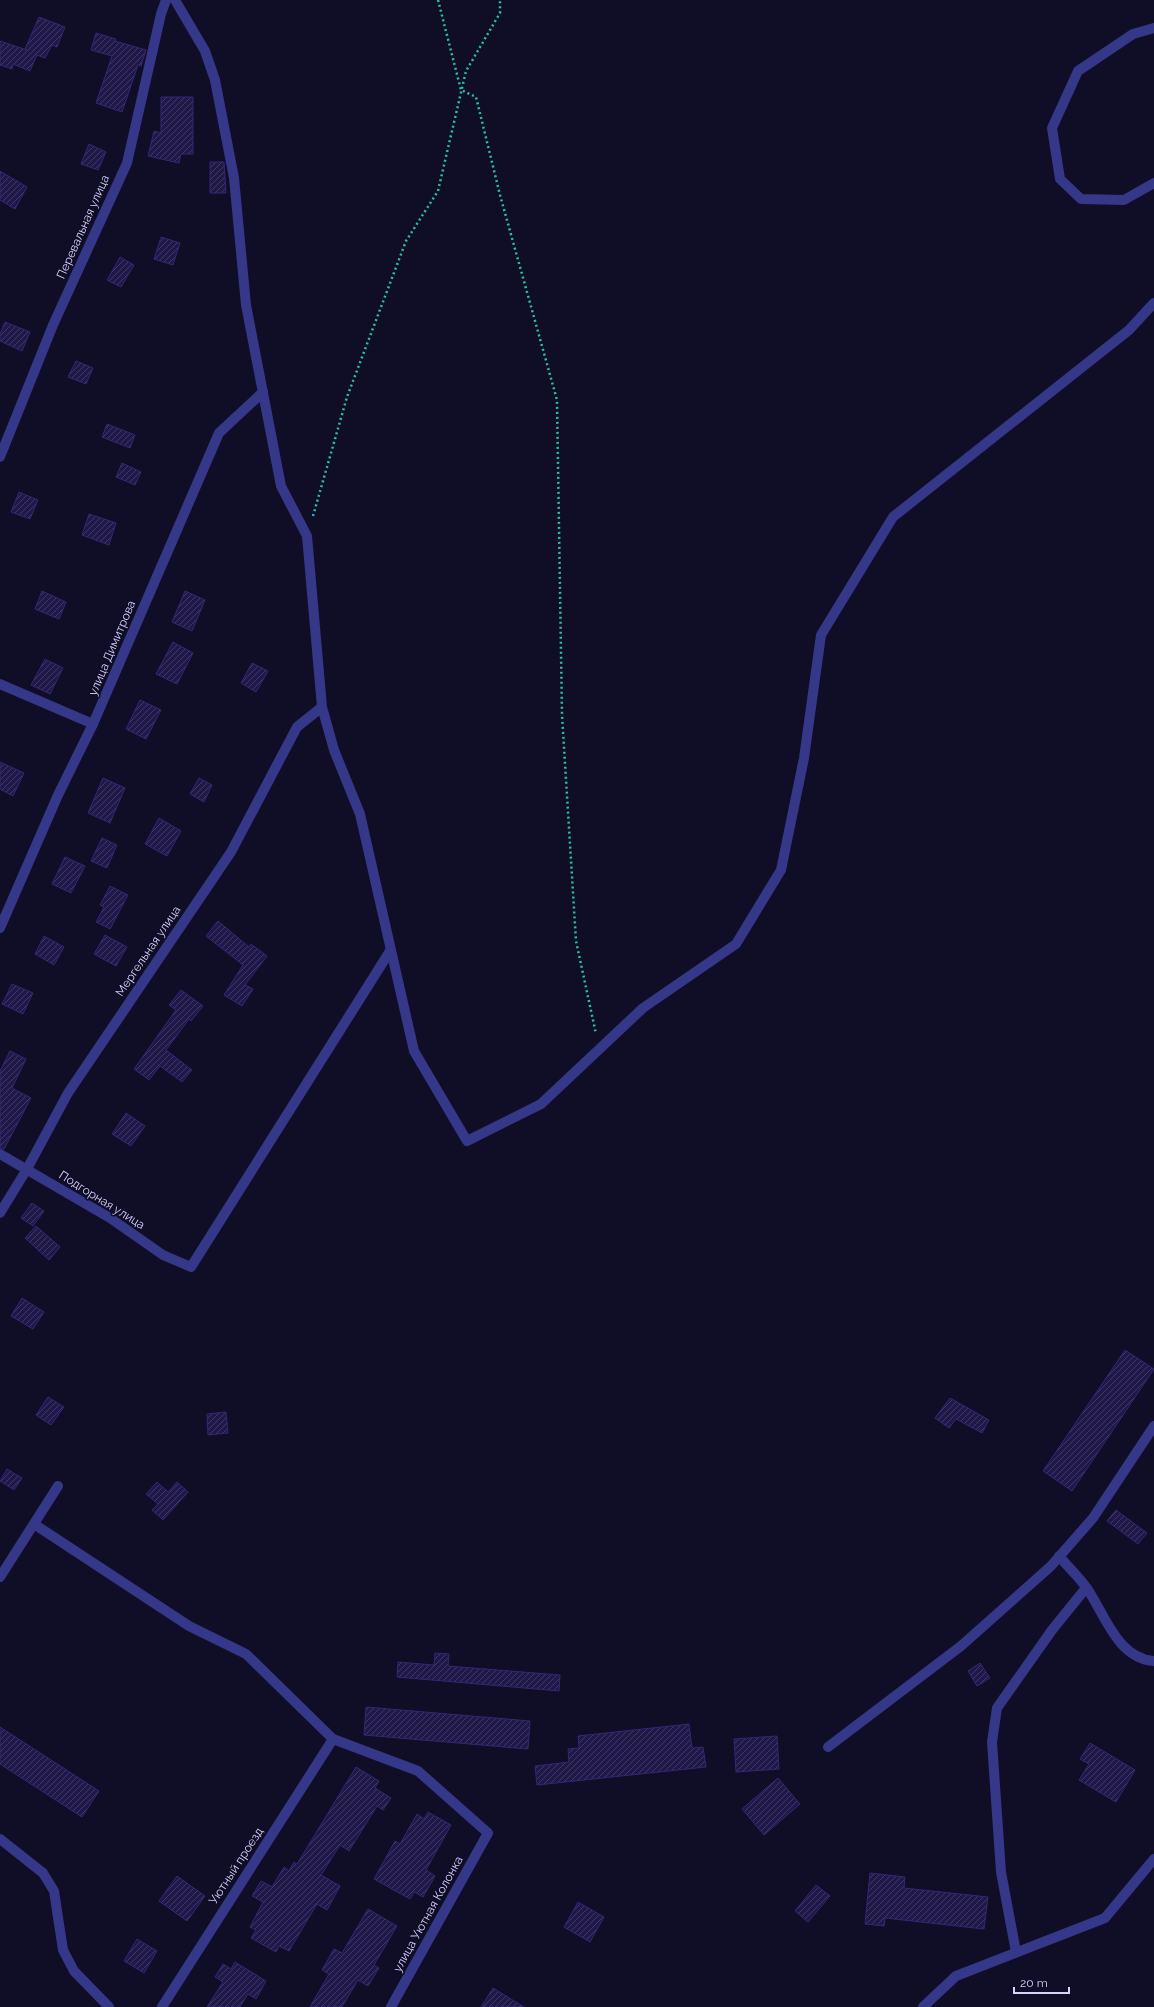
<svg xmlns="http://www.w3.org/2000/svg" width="1154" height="2007" viewBox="0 0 1154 2007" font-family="Raleway,sans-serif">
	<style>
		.building { fill: url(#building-hatch); stroke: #322877 }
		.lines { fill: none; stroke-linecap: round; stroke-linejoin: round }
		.path { stroke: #26c0ad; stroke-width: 2.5; stroke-dasharray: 2 3; stroke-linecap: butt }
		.minor { stroke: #353789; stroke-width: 10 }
		.labels { text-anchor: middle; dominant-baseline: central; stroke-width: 3.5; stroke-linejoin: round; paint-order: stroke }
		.street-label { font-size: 12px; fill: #d5d3ff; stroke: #100d27 }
	</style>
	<defs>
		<pattern id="building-hatch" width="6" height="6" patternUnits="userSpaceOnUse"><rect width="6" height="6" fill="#1f1849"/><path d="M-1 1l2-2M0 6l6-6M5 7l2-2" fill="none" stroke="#3f3964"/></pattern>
	</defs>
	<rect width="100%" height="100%" fill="#100d27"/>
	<g class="building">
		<path d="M39 17 65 27 57 47 52 45 45 58 37 55 30 71 13 64 12 69 0 65V41L27 50 25 49Z"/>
		<path d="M96 33 116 39 115 41 146 50 141 66 138 65 122 112 96 103 112 56 91 50Z"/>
		<path d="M161 97H193V154H181L179 163 148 156 154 131 161 133Z"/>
		<path d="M89 144 106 152 98 170 81 164Z"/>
		<path d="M210 162H224L226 193H210Z"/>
		<path d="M0 171 27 187 15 209 0 200Z"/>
		<path d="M161 237 180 243 173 265 154 259Z"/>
		<path d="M120 257 134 265 121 287 107 280Z"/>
		<path d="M5 322 30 332 22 351 0 341V334Z"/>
		<path d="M76 361 93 368 86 384 68 377Z"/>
		<path d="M107 424 135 435 130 448 102 437Z"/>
		<path d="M122 463 141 472 135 485 116 477Z"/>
		<path d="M19 492 38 500 30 519 11 512Z"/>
		<path d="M89 514 116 523 109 545 82 535Z"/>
		<path d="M42 591 66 602 59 619 35 609Z"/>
		<path d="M185 591 205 600 192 631 172 622Z"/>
		<path d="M173 642 193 653 177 684 156 674Z"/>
		<path d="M45 659 63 668 50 694 31 685Z"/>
		<path d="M252 663 268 671 256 692 241 683Z"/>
		<path d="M140 700 161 710 146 739 126 729Z"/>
		<path d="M0 762 24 773 13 796 0 789Z"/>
		<path d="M103 778 125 788 110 823 88 813Z"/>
		<path d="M199 778 212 785 204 802 190 794Z"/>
		<path d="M159 818 181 831 167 856 145 844Z"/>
		<path d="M102 838 117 845 107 868 91 861Z"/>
		<path d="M65 857 85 866 71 893 52 884Z"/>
		<path d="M110 886 128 895 110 929 96 922 104 907 100 905Z"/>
		<path d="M218 921 249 947 251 944 267 956 245 985 253 989 242 1006 224 995 243 965 206 936Z"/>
		<path d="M105 935 127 947 116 966 94 954Z"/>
		<path d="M44 936 64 947 54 965 35 954Z"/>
		<path d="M12 984 33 993 23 1014 2 1004Z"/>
		<path d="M181 990 203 1006 191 1021 189 1019 166 1050 192 1070 182 1082 160 1066 149 1080 134 1069 176 1010 169 1005Z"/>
		<path d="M10 1051 26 1059 12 1088 31 1098 4 1149 0 1148V1071Z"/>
		<path d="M126 1113 145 1126 131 1146 112 1134Z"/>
		<path d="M32 1203 44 1211 33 1226 21 1218Z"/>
		<path d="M36 1226 60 1247 49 1260 25 1238Z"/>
		<path d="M22 1298 44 1312 33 1329 11 1316Z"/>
		<path d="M1125 1350 1154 1369 1072 1491 1043 1471Z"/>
		<path d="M48 1397 64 1407 51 1425 36 1415Z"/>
		<path d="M950 1398 989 1420 982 1433 956 1419 949 1428 935 1418Z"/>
		<path d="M226 1412 228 1433 208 1435 207 1414Z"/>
		<path d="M7 1469 22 1478 14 1490 0 1481Z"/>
		<path d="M157 1482 168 1492 177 1482 188 1492 163 1520 152 1510 158 1504 146 1494Z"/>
		<path d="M1116 1510 1147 1533 1138 1544 1107 1521Z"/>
		<path d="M435 1653 449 1654 448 1666 560 1675 559 1691 397 1677 398 1662 434 1665Z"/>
		<path d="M980 1663 990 1678 977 1686 968 1671Z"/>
		<path d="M366 1707 530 1721 528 1749 364 1735Z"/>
		<path d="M689 1724 692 1748 703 1747 706 1767 537 1785 535 1766 569 1762 568 1749 579 1748 578 1736Z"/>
		<path d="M0 1727 99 1791 82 1817 0 1764Z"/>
		<path d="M777 1736 779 1769 736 1772 734 1739Z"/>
		<path d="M1090 1743 1135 1770 1116 1802 1079 1780 1089 1764 1080 1759Z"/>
		<path d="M356 1767 379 1781 375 1788 391 1798 383 1810 377 1806 349 1851 340 1845 321 1875 340 1886 327 1910 317 1904 289 1951 279 1946 276 1952 251 1938 256 1930 250 1927 263 1902 252 1896 261 1881 272 1887 284 1867 289 1871 294 1862 297 1864Z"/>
		<path d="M778 1778 800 1804 764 1835 742 1809Z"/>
		<path d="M428 1812 451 1825 426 1870 435 1876 423 1897 414 1892 410 1899 374 1879 395 1841 400 1844 417 1814 424 1819Z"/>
		<path d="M870 1873 905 1877 904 1888 988 1897 984 1929 885 1918 884 1926 865 1924Z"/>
		<path d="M177 1876 205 1896 187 1921 159 1901Z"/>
		<path d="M816 1885 830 1896 808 1922 795 1911Z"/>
		<path d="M578 1902 604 1917 590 1942 564 1927Z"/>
		<path d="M368 1909 397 1926 374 1965 379 1968 368 1986 358 1980 342 2007H310L329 1974 322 1970 334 1949 342 1953Z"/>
		<path d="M137 1939 157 1951 144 1973 124 1961Z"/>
		<path d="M235 1962 266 1981 256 1999 248 1994 240 2007H207L223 1982 215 1977 223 1964 231 1969Z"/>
		<path d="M493 1988 524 2007H481Z"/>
	</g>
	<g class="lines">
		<g class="path">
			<path d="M438 0 461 90 476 97 500 195 557 400 562 715 576 941 596 1034"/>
			<path d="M313 516 347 397 406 241 438 191 466 71 500 13V0"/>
		</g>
		<g class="minor">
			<path d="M175 0 205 51 215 80 234 178 246 305 281 486 307 536 322 707 334 750 360 814 414 1051 467 1141 541 1104 643 1008 736 944 781 870 804 758 821 635 893 517 1129 330 1154 303"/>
			<path d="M1154 28 1133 34 1078 71 1052 128 1060 179 1081 199 1124 200 1154 183"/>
			<path d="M0 457 53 325 127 163 161 14 166 0"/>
			<path d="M0 684 93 724"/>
			<path d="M0 928 58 795 93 724 219 433 263 392"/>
			<path d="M0 1154 110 1218 163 1255 191 1267 390 951"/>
			<path d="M0 1213 27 1169 68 1093 231 852 297 727 322 707"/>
			<path d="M34 1524 189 1626 246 1654 333 1739 418 1771 488 1833 391 2007"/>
			<path d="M1059 1556C1068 1567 1078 1576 1086 1587 1104 1612 1117 1659 1154 1661"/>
			<path d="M0 1577 58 1486"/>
			<path d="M828 1747 961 1646 1051 1566 1093 1518 1154 1426"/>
			<path d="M0 1839 43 1873 54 1891 63 1950 74 1971 109 2007"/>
			<path d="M1016 1952 1001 1872 992 1742 997 1708 1052 1630 1086 1588"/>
			<path d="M162 2007 333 1739"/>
			<path d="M923 2007 956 1976 1105 1918 1154 1859"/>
		</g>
	</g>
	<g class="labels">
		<g class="street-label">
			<text transform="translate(83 227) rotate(-66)">Перевальная улица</text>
			<text transform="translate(112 648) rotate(-67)">улица Димитрова</text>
			<text transform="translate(148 951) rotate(-56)">Мергельная улица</text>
			<text transform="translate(102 1200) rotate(32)">Подгорная улица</text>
			<text transform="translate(236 1866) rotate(-57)">Уютный проезд</text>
			<text transform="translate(428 1914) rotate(-61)">улица Уютная Колонка</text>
		</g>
	</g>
	<path d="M1014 1987v6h55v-6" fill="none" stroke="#d5d3ff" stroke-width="2"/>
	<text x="1020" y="1987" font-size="12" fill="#d5d3ff" stroke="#100d27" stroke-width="3" paint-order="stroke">20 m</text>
</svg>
